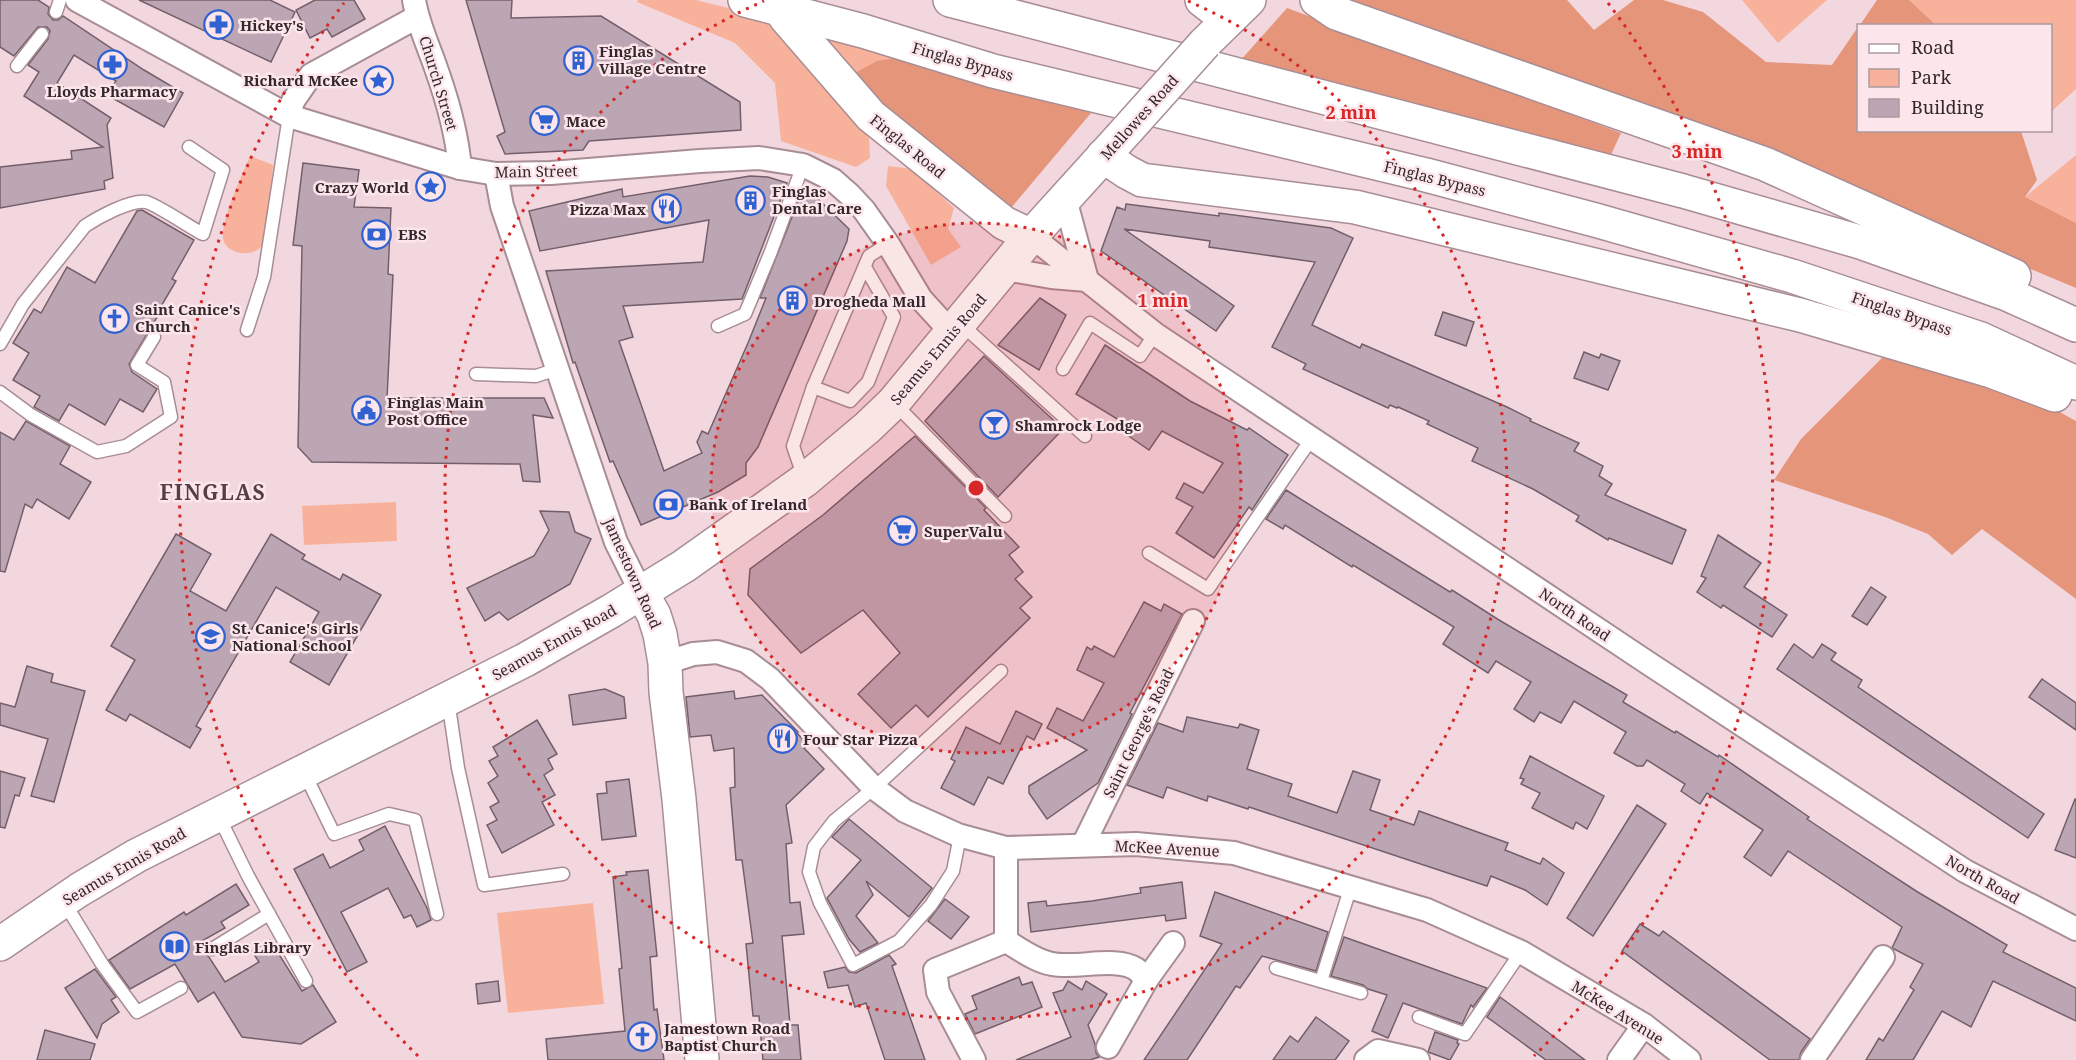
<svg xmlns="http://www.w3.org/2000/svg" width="2076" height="1060" viewBox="0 0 2076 1060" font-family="'Noto Serif',serif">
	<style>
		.green { fill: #f8b29b }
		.forest { fill: #e5957a }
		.building { fill: #bda6b3; stroke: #735f6b; stroke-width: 1.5 }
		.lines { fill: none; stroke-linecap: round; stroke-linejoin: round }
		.lane-casing { stroke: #a88d94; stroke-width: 15 }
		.street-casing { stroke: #a88d94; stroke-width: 26 }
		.secondary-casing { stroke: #a88d94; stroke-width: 36 }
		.lane { stroke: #fff; stroke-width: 12 }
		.street { stroke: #fff; stroke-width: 22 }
		.secondary { stroke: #fff; stroke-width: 33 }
		.secondary-bridge-casing { stroke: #a88d94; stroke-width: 36; stroke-linecap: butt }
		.secondary-bridge { stroke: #fff; stroke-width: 33 }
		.ring { fill: none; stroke: #d62828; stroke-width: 3; stroke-dasharray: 3 6 }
		.labels { text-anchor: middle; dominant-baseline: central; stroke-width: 5; stroke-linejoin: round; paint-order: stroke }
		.poi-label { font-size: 15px; font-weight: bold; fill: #32282b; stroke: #fce6eb; text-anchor: start }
		.street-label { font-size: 15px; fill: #32282b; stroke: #fce6eb }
		.district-label { font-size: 21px; font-weight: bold; letter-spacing: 1.5px; fill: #553f45; stroke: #fce6eb }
		.centre { fill: #d62828; stroke: #fce6eb; stroke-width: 3 }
		.ring-label { font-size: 18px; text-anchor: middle; font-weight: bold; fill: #d62828; stroke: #fce6eb; stroke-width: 5; stroke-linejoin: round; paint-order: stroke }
	</style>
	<rect width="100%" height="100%" fill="#f3d7de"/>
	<g class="green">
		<path d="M638 0H696L769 18 822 75 869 138 870 158 856 167 781 141 775 83 735 43 637 2Z"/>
		<path d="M1742 0H1827L1778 43Z"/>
		<path d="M1909 0H2076V89L2051 112 2050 26 1936 25Z"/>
		<path d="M822 33 909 56 853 74 821 41Z"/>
		<path d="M2076 155V223L2025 197Z"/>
		<path d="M250 156 273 165 266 235C265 238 265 241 263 244 255 259 224 255 223 237 222 217 242 176 250 156Z"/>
		<path d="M888 166 913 169 954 208 948 229 961 247 931 265 886 186Z"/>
		<path d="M396 502 397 541 304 545 302 506Z"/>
		<path d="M593 903 604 1004 508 1013 497 913Z"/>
	</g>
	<g class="forest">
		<path d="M1340 0H1567L1594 30 1634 0H1663L1703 12 1766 62 1832 65 1858 27V130L2021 131 2037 180 2025 197 2076 223V288L1878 205Z"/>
		<path d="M1877 0H1909L1936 25H1860Z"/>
		<path d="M1287 8 1621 133 1609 159 1239 62Z"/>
		<path d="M909 56 1091 113 1011 208 928 146 863 86 853 74 877 61Z"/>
		<path d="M1904 354 2034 398 2076 421V599L1982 529 1952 555 1928 534 1885 517 1774 480 1801 439 1882 358Z"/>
	</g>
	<g class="building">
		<path d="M0 0H38L49 7 48 14 53 20H58L63 16 144 70 183 93 164 127 107 95 116 81 74 55 57 83 111 118 107 125 113 178 104 181 105 189 0 208V167L72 159 71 151 103 147 24 96 39 72 28 65 48 39 50 31 47 27H38L14 56 0 47Z"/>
		<path d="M139 0H270L295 12 271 62Z"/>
		<path d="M315 0H354L365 19 332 37 327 29 310 38 296 10Z"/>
		<path d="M466 0H512L511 18 601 16 740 102 741 130 589 141 583 150 505 154 497 136 505 132Z"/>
		<path d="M303 163 359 170 354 207 391 208 388 274 393 275 387 398H544L553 418 533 415 540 482 523 481 520 464 312 462 298 447 302 246 293 245Z"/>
		<path d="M750 176 768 177 787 183 742 299 623 306 633 337 619 341 664 471 702 453 697 442 702 431 708 434 748 343 766 298H760L803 189 815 196 849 229 847 241 758 447 746 463V475L718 492 641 525 613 461 610 462 575 362 573 363 546 271 703 262 709 220 540 251 529 211 622 189 623 197Z"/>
		<path d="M1126 204 1219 216V213L1331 228 1353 238 1312 325 1360 348 1362 344 1507 407 1531 419 1530 421 1579 443 1574 451 1603 466 1599 476 1612 484 1605 495 1686 530 1672 564 1609 538 1608 540 1576 521 1579 516 1533 489 1472 461 1478 448 1427 424 1429 421 1398 407 1397 408 1390 405 1388 408 1303 369 1306 364 1272 347 1315 262 1209 247 1210 241 1124 229 1234 306 1216 331 1101 251 1117 207 1125 210Z"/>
		<path d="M142 210 194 240 172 279 176 281 160 308 162 309 129 364 132 372 157 389 143 412 120 399 105 425 69 404 59 421 34 407 40 396 13 380 29 353 13 343 34 309 41 313 67 267 95 283 137 211Z"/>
		<path d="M1040 298 1066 315 1039 370 998 345Z"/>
		<path d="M1443 312 1474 322 1466 346 1435 335Z"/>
		<path d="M1105 345 1190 401 1247 430 1249 428 1288 455 1252 510 1249 507 1214 558 1176 533 1193 507 1176 498 1184 483 1203 493 1223 463 1162 431 1149 450 1120 430 1124 423 1076 394Z"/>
		<path d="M1584 352 1599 358 1601 354 1620 361 1608 390 1574 378Z"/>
		<path d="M984 356 1063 429 998 497 925 421Z"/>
		<path d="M26 421 70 446 60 464 91 482 69 519 37 499 32 508 25 504 5 572 0 571V432L14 440Z"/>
		<path d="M915 436 986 508 984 510 1019 547 1009 555 1023 572 1015 579 1032 597 1020 608 1030 618 928 717 916 705 891 728 858 694 900 653 863 610 801 653 748 595 750 569 823 515Z"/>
		<path d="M1286 490 1450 592 1452 590 1499 620 1627 695 1623 702 1675 733 1676 731 1718 757 1719 755 1809 817 1807 819 1849 847 1916 891 2007 945 2003 952 2076 988V1021L1993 981 1971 1027 1942 1011 1913 1060H1866L1879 1038 1883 1041 1914 990 1910 987 1923 964 1892 948 1902 927 1788 851 1771 876 1744 857 1763 830 1707 793 1700 804 1681 791 1685 784 1647 760 1643 766H1637L1614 753 1626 732 1574 701 1561 723 1540 712 1534 722 1514 709 1531 682 1496 661 1488 673 1443 644 1454 627 1353 565 1352 567 1285 525 1283 529 1266 519Z"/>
		<path d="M540 511 569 512 575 532 591 539 570 584 508 620 499 612 485 621 467 588 534 556 549 530Z"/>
		<path d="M176 534 211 554 190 591 226 611 271 534 305 555 302 559 340 580 343 574 381 595 329 685 290 662 319 612 276 587 196 726 201 729 190 748 130 714 126 721 106 710 135 660 111 646Z"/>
		<path d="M1718 535 1761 563 1744 587 1787 615 1772 637 1723 605 1721 608 1697 592 1706 578 1701 576Z"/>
		<path d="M1871 587 1886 597 1867 625 1852 616Z"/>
		<path d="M1144 602 1161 611 1164 604 1182 614 1130 713 1132 714 1098 783 1047 819 1029 793V786L1087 750 1047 728 1057 708 1083 721 1104 683 1077 670 1087 647 1092 650 1094 646 1114 657Z"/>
		<path d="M1794 644 1813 658 1822 644 1836 653 1831 660 1862 680 1858 687 2044 814 2028 838 1777 669Z"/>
		<path d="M27 666 53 674 51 682 85 691 54 802 31 796 48 739 0 725V703L15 707Z"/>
		<path d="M2042 679 2076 703V730L2029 697Z"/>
		<path d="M605 689 624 697 626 718 573 725 569 695Z"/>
		<path d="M734 691 735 699 762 695 798 732 797 733 808 745 804 748 824 769 786 805 792 843 786 844 790 903 800 902 804 934 782 936 790 1025H798L801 1060H763L759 1016H753L746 944 753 943 742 860H736L730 788 735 787 734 748 714 751 711 735 690 737 686 697Z"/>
		<path d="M1016 711 1042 724 1034 740 1027 736 1003 784 988 777 974 805 941 788 955 761 951 759 966 727 1000 744Z"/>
		<path d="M1187 717 1238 728 1240 724 1259 730 1247 769 1292 784 1288 796 1337 813 1353 771 1380 780 1370 810 1414 825 1419 811 1508 843 1505 850 1540 864 1543 858 1564 873 1547 905 1525 890 1491 876 1487 886 1249 807 1248 809 1208 796 1207 801 1167 787 1163 798 1127 785 1158 723 1183 732Z"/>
		<path d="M537 720 557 754 548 759 553 769 544 775 555 795 542 802 554 825 502 853 487 825 497 820 490 807 499 802 488 783 498 776 489 761 498 756 493 747Z"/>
		<path d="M1530 756 1604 796 1587 829 1576 822 1573 829 1532 808 1540 793 1521 784 1524 779 1520 778Z"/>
		<path d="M0 771 25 778 19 796 15 795 5 828 0 827Z"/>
		<path d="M629 779 636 836 602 840 597 794 607 793 606 782Z"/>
		<path d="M2075 799H2076V858L2055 850Z"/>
		<path d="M1637 805 1666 824 1593 936 1567 918Z"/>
		<path d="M849 819 932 888 909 917 866 881 873 895 856 916 878 943 860 952 849 939 827 898 861 860 832 837Z"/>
		<path d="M385 826 427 908 431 920 417 927 411 915 404 918 388 888 341 912 367 962 347 972 294 869 323 854 330 868 364 850 359 840Z"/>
		<path d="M648 870 657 956 650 957 654 1010 657 1009 664 1060H548L546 1039 625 1031 619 969 622 968 613 877 627 875 626 872Z"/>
		<path d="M1182 882 1186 918 1166 921 1165 915 1031 932 1028 903 1046 901 1047 906 1092 901 1141 893 1140 888Z"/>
		<path d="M236 884 249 905 221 922 225 928 200 942 205 954 209 957 225 982 259 962 252 951 270 940 302 991 313 985 336 1022 301 1044 242 1037 214 992 198 1002 175 964 130 989 109 960 184 912 186 915Z"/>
		<path d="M1215 892 1328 932 1316 971 1262 956 1240 988 1236 986 1187 1060H1144L1222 944 1200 936Z"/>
		<path d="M945 899 969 917 951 939 928 921Z"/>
		<path d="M1640 924 1659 936 1663 931 1810 1039 1801 1052 1799 1060H1770L1622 951Z"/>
		<path d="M1344 937 1378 949 1487 988 1473 1007 1471 1005 1462 1024 1403 1003 1388 1038 1372 1031 1387 995 1368 989 1363 985 1331 976Z"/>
		<path d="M889 955 896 964 892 966 925 1060H885L866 1003 855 1007 848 985 828 988 824 972 845 967 849 972 856 973Z"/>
		<path d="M95 969 116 997 111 1000 119 1012 102 1024 97 1038 65 988Z"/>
		<path d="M1019 977 1022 985 1032 982 1042 1007 975 1034 965 1014 977 1009 972 996Z"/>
		<path d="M498 981 500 1001 478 1004 476 984Z"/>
		<path d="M1068 981 1082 990 1086 981 1107 994 1088 1025 1095 1044 1096 1053 1099 1057 1090 1060H1016L1071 1037 1053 993 1063 990Z"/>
		<path d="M1500 997 1549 1033 1585 1060H1546L1487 1017Z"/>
		<path d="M1316 1017 1349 1041 1335 1060H1273L1290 1036 1298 1042Z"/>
		<path d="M45 1030 95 1044 90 1060H37Z"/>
		<path d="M1435 1032 1458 1040 1457 1043 1459 1044 1450 1060 1428 1052Z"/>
	</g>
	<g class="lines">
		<defs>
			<g id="lane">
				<path d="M56 12 60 0"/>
				<path d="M17 66 42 34"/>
				<path d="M961 324 1085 436"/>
				<path d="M718 326 745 314 770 254 803 165"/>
				<path d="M247 330 264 277 289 116"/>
				<path d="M0 344 23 304 85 226C97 218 131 199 146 202 154 203 193 229 203 234L223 170 189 147"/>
				<path d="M1063 369 1090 323 1140 356 1155 334"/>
				<path d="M476 374 536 376 557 369"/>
				<path d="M813 387 850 401 868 382 894 317 865 267"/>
				<path d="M0 392 31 415 97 452 126 446 171 417 164 382 137 365 154 337"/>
				<path d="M894 403 1005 516"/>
				<path d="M804 478 793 446 813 387 869 256 888 244"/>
				<path d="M1149 553 1208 589 1312 438"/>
				<path d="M448 700 458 768 484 885 563 874"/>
				<path d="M304 772 334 834 389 814 415 820 437 914"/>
				<path d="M218 815 248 876 306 981"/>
				<path d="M960 836 953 871 931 905 899 941 853 965 820 903 809 872 814 847 834 821 874 788 1001 671"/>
				<path d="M64 902 102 964 137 1012 181 988"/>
				<path d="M212 949 269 914"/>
				<path d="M1276 968 1361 993"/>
				<path d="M1321 981 1351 886"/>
				<path d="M1419 1017 1465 1034 1521 952"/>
			</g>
			<g id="street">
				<path d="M77 0 289 116 460 168 496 174 551 173 700 161 759 158 803 165 833 180 850 195 864 210 888 244 921 299 942 322 954 331"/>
				<path d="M414 0C418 25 429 47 437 71 448 102 457 135 460 168"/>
				<path d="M289 116 293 101 311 75 417 17"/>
				<path d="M496 174 502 206 616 542 641 592"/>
				<path d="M1031 236 1155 334 1648 663 1965 871 2076 929"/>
				<path d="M1005 269 1051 277 1087 280 1065 199"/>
				<path d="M665 663 693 654 717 652 746 661 770 679 874 788 905 811 958 835 1006 848 1136 844 1234 853 1427 910 1521 952 1644 1025 1689 1060"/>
				<path d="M1083 845 1193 621"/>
				<path d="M1006 941C1020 949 1035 961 1052 964 1077 969 1116 956 1136 969 1140 972 1143 976 1147 979"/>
				<path d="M1108 1047 1147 979 1173 943"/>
				<path d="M974 1060 938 992 935 970 1006 941V848"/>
				<path d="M1366 1060 1378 1051 1418 1060"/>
				<path d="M1619 1060 1644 1025"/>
				<path d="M1812 1060 1883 957"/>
			</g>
			<g id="secondary">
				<path d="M745 0 863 31 993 71 1426 175 1595 220 1792 276 1981 339 2076 383"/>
				<path d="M950 0 1683 191 1860 242 2007 294 2076 325"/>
				<path d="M1202 0 1228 20"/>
				<path d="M1317 0 1336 13 1765 164 2014 276"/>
				<path d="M782 10 786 18 871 116 1004 223 1031 236"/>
				<path d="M1205 43 1249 0"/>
				<path d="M1103 156 1127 172 1142 180 1355 207 1800 315 1991 371 2055 395"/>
				<path d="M641 592 654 615 660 634 665 663 666 692 679 799 702 1060"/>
				<path d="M0 944 79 890 136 856 525 660 611 611 684 566 805 480 868 427 893 403 1031 236 1128 129"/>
			</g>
		</defs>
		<use href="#lane" class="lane-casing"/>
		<use href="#street" class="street-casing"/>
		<use href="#secondary" class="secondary-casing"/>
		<use href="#lane" class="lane"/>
		<use href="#street" class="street"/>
		<use href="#secondary" class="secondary"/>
		<defs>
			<path id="secondary-bridge" d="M1128 129 1205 43"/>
		</defs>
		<use href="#secondary-bridge" class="secondary-bridge-casing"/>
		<use href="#secondary-bridge" class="secondary-bridge"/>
	</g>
	<circle cx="976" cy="488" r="265" fill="#d62828" fill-opacity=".12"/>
	<g class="ring">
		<circle cx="976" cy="488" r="265"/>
		<path d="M1188 1A531 531 0 1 1 764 1"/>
		<path d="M418 1056A796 796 0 0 1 344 3M1608 3A796 796 0 0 1 1534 1056"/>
	</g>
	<defs>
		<symbol id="pharmacy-ring" viewBox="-11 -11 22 22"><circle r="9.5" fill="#fce6eb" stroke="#3162d1" stroke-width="1.5"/><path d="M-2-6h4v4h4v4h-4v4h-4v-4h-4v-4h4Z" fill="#3162d1"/></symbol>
		<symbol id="building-ring" viewBox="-11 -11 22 22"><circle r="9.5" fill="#fce6eb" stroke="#3162d1" stroke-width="1.5"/><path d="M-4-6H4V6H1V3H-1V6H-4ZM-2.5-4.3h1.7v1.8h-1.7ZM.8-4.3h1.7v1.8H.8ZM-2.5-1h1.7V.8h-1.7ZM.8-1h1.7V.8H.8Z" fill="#3162d1"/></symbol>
		<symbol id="sight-ring" viewBox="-11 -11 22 22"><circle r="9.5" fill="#fce6eb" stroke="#3162d1" stroke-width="1.5"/><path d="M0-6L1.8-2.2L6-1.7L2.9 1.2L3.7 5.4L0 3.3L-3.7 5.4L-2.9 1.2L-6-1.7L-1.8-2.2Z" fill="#3162d1"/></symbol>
		<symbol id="supermarket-ring" viewBox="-11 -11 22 22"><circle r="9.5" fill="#fce6eb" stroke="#3162d1" stroke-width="1.5"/><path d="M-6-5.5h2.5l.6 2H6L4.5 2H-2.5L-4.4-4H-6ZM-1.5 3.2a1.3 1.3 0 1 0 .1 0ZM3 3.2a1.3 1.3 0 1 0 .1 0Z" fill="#3162d1"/></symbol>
		<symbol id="restaurant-ring" viewBox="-11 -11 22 22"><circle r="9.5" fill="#fce6eb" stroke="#3162d1" stroke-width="1.5"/><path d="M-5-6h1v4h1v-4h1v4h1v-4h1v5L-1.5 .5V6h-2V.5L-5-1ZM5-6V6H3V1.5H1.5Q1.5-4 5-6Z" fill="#3162d1"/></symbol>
		<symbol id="bank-ring" viewBox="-11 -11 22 22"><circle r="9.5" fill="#fce6eb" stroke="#3162d1" stroke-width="1.5"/><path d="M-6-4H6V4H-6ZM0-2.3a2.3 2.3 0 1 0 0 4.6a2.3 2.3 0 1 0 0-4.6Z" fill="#3162d1"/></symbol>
		<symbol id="church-ring" viewBox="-11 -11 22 22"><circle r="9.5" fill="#fce6eb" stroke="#3162d1" stroke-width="1.5"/><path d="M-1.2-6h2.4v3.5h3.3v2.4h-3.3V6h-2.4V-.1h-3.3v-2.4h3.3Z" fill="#3162d1"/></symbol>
		<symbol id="civic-ring" viewBox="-11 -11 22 22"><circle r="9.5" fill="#fce6eb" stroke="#3162d1" stroke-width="1.5"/><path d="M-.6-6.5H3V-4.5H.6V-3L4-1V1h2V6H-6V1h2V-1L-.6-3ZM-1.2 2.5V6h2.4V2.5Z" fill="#3162d1"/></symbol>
		<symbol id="bar-ring" viewBox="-11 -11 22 22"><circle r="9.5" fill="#fce6eb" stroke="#3162d1" stroke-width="1.5"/><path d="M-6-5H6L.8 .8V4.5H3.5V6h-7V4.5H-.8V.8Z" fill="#3162d1"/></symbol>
		<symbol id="school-ring" viewBox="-11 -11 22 22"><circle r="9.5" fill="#fce6eb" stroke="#3162d1" stroke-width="1.5"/><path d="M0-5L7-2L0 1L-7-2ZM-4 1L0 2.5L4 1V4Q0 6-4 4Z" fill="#3162d1"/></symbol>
		<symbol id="library-ring" viewBox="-11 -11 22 22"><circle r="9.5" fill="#fce6eb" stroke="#3162d1" stroke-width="1.5"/><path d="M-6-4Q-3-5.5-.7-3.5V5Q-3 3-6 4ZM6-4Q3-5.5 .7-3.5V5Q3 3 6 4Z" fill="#3162d1"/></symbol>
	</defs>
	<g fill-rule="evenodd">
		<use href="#pharmacy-ring" x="202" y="8" width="33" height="33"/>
		<use href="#building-ring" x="562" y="44" width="33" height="33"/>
		<use href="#pharmacy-ring" x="96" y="48" width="33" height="33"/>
		<use href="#sight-ring" x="362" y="64" width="33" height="33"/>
		<use href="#supermarket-ring" x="528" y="104" width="33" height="33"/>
		<use href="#sight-ring" x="414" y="170" width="33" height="33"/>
		<use href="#building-ring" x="734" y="184" width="33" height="33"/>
		<use href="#restaurant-ring" x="650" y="192" width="33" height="33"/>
		<use href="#bank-ring" x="360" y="218" width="33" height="33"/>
		<use href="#building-ring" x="776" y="284" width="33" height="33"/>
		<use href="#church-ring" x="98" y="302" width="33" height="33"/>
		<use href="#civic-ring" x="350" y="394" width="33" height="33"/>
		<use href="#bar-ring" x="978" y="408" width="33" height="33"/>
		<use href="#bank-ring" x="652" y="488" width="33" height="33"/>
		<use href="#supermarket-ring" x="886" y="514" width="33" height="33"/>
		<use href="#school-ring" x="194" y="620" width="33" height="33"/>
		<use href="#restaurant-ring" x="766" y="722" width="33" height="33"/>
		<use href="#library-ring" x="158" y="930" width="33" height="33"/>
		<use href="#church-ring" x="626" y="1020" width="33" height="33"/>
	</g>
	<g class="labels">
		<g class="poi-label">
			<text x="240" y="25">Hickey's</text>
			<text x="599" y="51">Finglas<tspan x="599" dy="17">Village Centre</tspan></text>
			<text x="358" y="80" text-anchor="end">Richard McKee</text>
			<text x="112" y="91" text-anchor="middle">Lloyds Pharmacy</text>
			<text x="566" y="121">Mace</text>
			<text x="409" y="187" text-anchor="end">Crazy World</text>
			<text x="772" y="191">Finglas<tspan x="772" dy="17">Dental Care</tspan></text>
			<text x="646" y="209" text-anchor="end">Pizza Max</text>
			<text x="398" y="234">EBS</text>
			<text x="814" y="301">Drogheda Mall</text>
			<text x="135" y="309">Saint Canice's<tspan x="135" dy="17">Church</tspan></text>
			<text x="387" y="402">Finglas Main<tspan x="387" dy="17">Post Office</tspan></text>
			<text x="1015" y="425">Shamrock Lodge</text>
			<text x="689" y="504">Bank of Ireland</text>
			<text x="924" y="531">SuperValu</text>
			<text x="232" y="628">St. Canice's Girls<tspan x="232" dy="17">National School</tspan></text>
			<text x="803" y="739">Four Star Pizza</text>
			<text x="195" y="947">Finglas Library</text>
			<text x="664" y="1028">Jamestown Road<tspan x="664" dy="17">Baptist Church</tspan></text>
		</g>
		<g class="street-label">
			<text transform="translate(963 61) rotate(16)">Finglas Bypass</text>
			<text transform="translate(439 83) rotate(73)">Church Street</text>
			<text transform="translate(1139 117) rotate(-48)">Mellowes Road</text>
			<text transform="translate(908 146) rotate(39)">Finglas Road</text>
			<text transform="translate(536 171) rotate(-1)">Main Street</text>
			<text transform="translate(1435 178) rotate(14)">Finglas Bypass</text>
			<text transform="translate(1902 313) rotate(19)">Finglas Bypass</text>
			<text transform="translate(938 349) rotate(-50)">Seamus Ennis Road</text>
			<text transform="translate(633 573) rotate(66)">Jamestown Road</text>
			<text transform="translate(1575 614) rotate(34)">North Road</text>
			<text transform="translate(554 642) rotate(-29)">Seamus Ennis Road</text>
			<text transform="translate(1138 733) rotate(-64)">Saint George's Road</text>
			<text transform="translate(1167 848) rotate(3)">McKee Avenue</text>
			<text transform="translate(124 866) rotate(-30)">Seamus Ennis Road</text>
			<text transform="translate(1983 879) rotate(30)">North Road</text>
			<text transform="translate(1618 1012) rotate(32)">McKee Avenue</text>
		</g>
		<g class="district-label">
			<text x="213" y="492">FINGLAS</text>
		</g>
	</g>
	<circle cx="976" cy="488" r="9" class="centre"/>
	<g class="ring-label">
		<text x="1351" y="119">2 min</text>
		<text x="1697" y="158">3 min</text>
		<text x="1163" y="307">1 min</text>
	</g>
	<rect x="1857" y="24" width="195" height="108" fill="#fce6eb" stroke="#ab9a9e" stroke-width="1.5"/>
	<rect x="1869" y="44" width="30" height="9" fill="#ffffff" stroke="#ab9a9e" stroke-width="1.5"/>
	<text x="1911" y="54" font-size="18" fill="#32282b">Road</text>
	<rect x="1869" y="69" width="30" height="18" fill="#f8b29b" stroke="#ab9a9e" stroke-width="1.5"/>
	<text x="1911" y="84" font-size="18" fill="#32282b">Park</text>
	<rect x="1869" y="99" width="30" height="18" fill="#bda6b3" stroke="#ab9a9e" stroke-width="1.5"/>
	<text x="1911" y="114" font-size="18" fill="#32282b">Building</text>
</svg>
